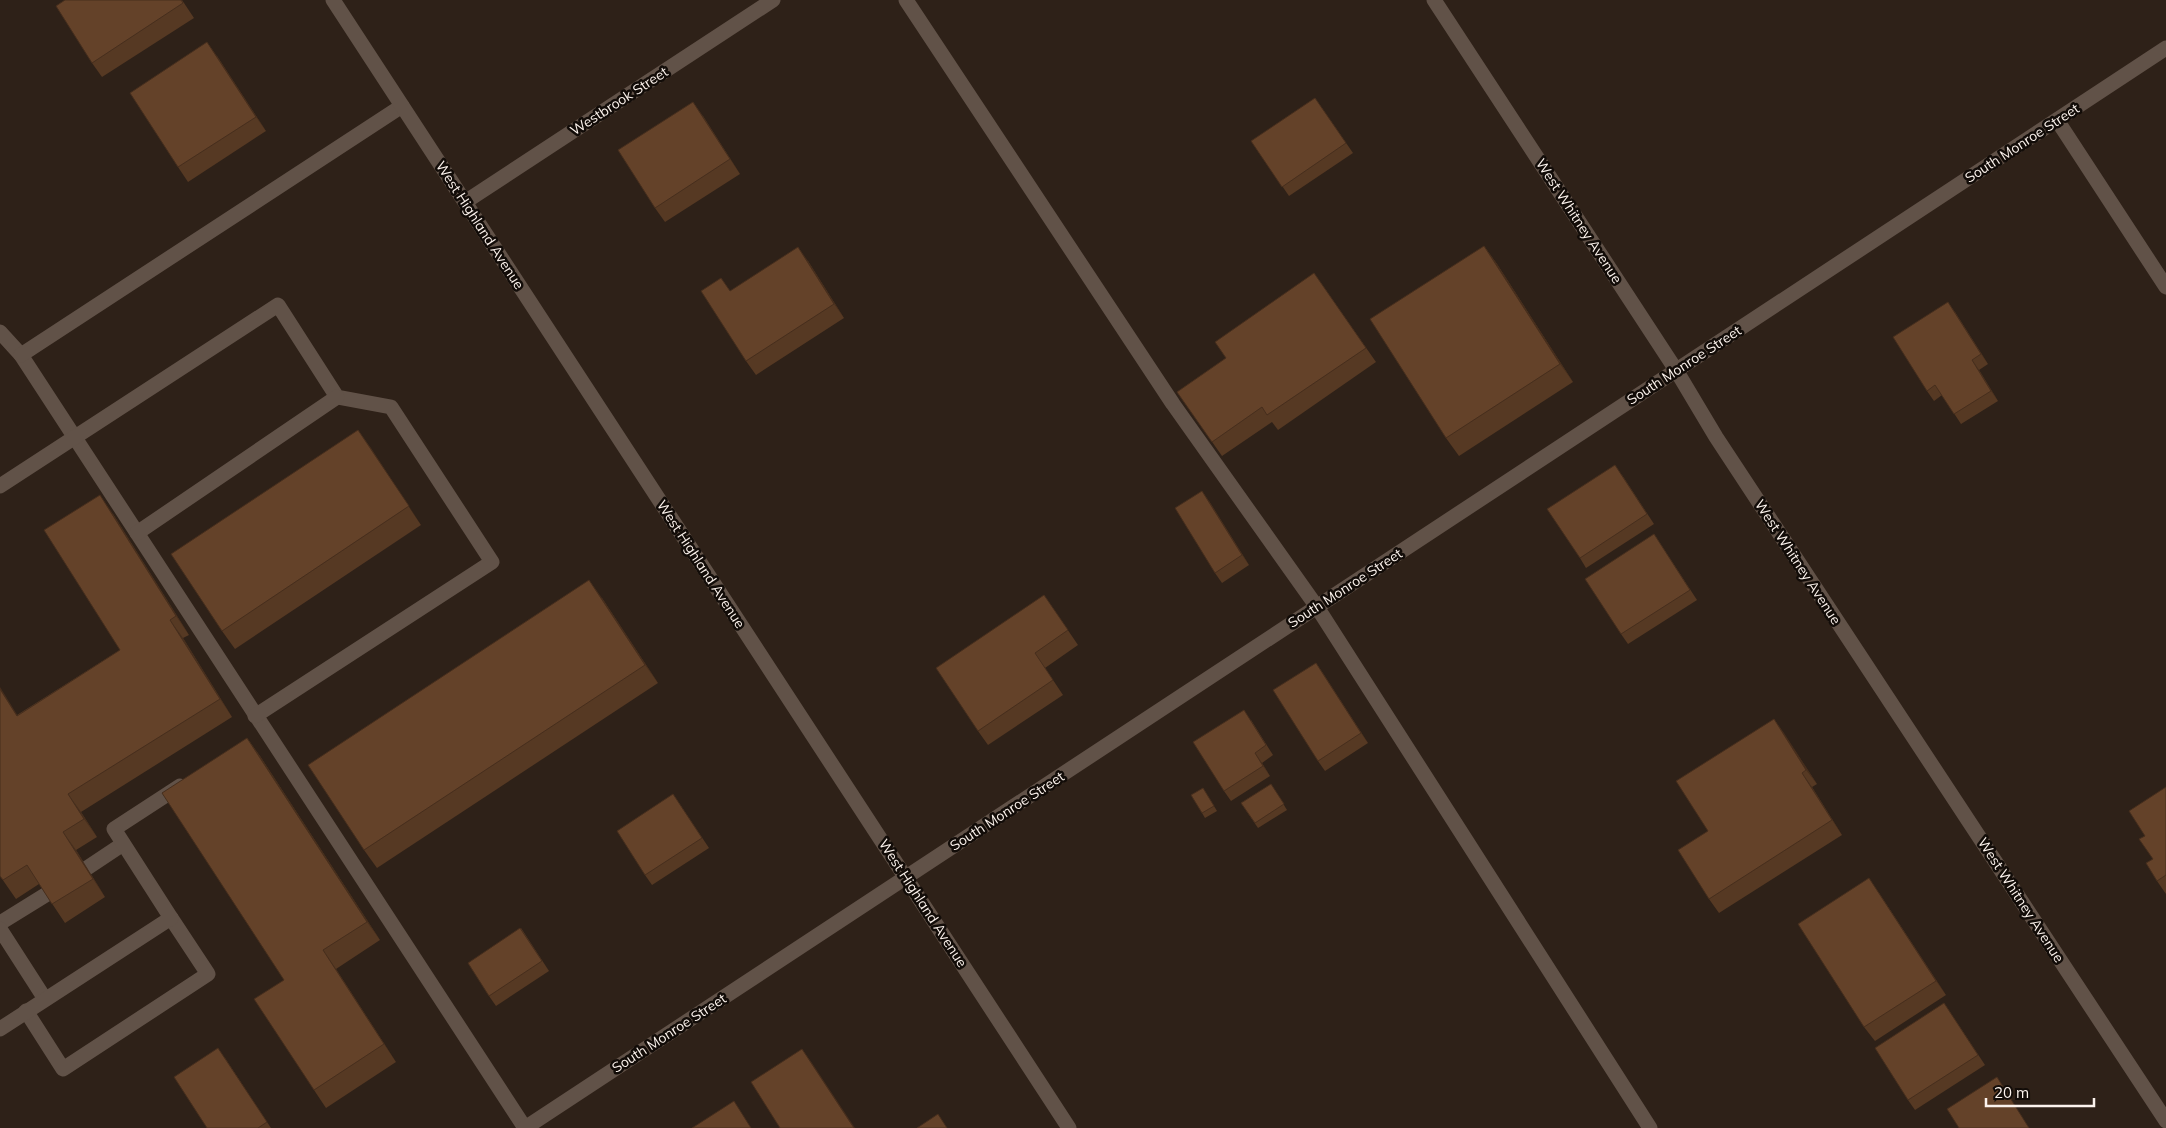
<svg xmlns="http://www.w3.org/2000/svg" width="2166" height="1128" viewBox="0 0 2166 1128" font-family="Mulish,sans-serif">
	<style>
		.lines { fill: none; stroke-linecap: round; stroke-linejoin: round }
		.service { stroke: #615248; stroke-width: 15 }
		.minor { stroke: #615248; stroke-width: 15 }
		.tertiary { stroke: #615248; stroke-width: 15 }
		.secondary { stroke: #615248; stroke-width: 15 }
		.wall { fill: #563923 }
		.shaded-wall { fill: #462e1d }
		.building { fill: #644229; stroke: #462e1d }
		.labels { text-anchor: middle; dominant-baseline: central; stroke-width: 5; stroke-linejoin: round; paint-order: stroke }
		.street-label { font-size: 14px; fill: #fcf3ed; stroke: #120c08 }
	</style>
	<rect width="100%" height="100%" fill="#2e2118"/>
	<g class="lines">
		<g class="service">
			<path d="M906 0 1173 404 1317 607 1650 1128"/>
			<path d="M2057 120 2166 287"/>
			<path d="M0 332 21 355 525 1128"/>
			<path d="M21 355 402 106"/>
			<path d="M0 486 278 305 337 397 391 407 492 562 255 716"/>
			<path d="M137 533 337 397"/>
			<path d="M87 868 123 844"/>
			<path d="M0 923 47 894"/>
			<path d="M0 929 45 999"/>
			<path d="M26 1011 63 1069 208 974 171 918"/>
			<path d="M0 1029 171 918 114 829 180 786"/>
		</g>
		<g class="minor">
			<path d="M1434 0 1676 370 1716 437 2166 1121"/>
			<path d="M465 202 773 0"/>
		</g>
		<path class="tertiary" d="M333 0 1069 1128"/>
		<path class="secondary" d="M525 1128 2166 48"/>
	</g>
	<g class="wall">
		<path d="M65 0H182L194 18 102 77 92 63Z"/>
		<path d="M217 56 266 131 188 182 178 167Z"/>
		<path d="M1315 98 1353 153 1289 196 1251 141Z"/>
		<path d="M703 116 740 174 665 222 655 208Z"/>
		<path d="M1484 246 1497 264 1573 382 1459 456 1446 438Z"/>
		<path d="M808 261 844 318 756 375 746 361 721 278 730 291Z"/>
		<path d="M1314 273 1376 362 1278 430 1272 422 1222 456 1177 392 1226 358Z"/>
		<path d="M1955 312 1988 364 1979 370 1998 401 1961 424 1942 395 1934 401 1927 391Z"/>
		<path d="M358 430 421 525 235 649 222 631Z"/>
		<path d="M1622 475 1654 524 1586 568 1580 558Z"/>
		<path d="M1209 501 1249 565 1222 583 1215 573Z"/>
		<path d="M113 514 189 635 183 638 232 717 81 812 97 837 76 850 105 897 65 923 39 884 16 899 0 876 17 715 120 650Z"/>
		<path d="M1654 534 1697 600 1628 644 1621 634Z"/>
		<path d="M1044 595 1078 645 1045 668 1063 695 988 745 978 731Z"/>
		<path d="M602 598 658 683 377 868 364 850Z"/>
		<path d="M1316 663 1368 743 1325 771 1318 761Z"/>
		<path d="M1774 719 1817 784 1812 787 1842 835 1719 913 1709 899 1708 831Z"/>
		<path d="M1251 720 1273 755 1262 763 1270 776 1231 801 1224 791Z"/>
		<path d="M247 738 260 756 380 940 336 969 396 1062 326 1108 314 1090 284 980Z"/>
		<path d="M1271 784 1287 810 1258 828 1241 803Z"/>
		<path d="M2166 787V894L2157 881 2153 859 2145 836Z"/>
		<path d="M1203 788 1217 811 1205 818 1202 813Z"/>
		<path d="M673 794 709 848 652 885 645 875Z"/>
		<path d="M1879 893 1946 995 1875 1041 1864 1027Z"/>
		<path d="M521 928 549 971 496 1006 489 996Z"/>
		<path d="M1944 1003 1985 1065 1915 1110 1908 1100Z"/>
		<path d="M225 1058 271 1128H207Z"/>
	</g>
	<g class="shaded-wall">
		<path d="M207 42 217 56 266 131 256 117Z"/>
		<path d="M693 102 703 116 740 174 730 159Z"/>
		<path d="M1484 246 1497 264 1573 382 1560 364Z"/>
		<path d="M798 247 808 261 844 318 834 304Z"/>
		<path d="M1948 302 1955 312 1988 364 1981 354Z"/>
		<path d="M1972 360 1979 370 1998 401 1991 391Z"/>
		<path d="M358 430 371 448 421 525 409 506Z"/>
		<path d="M1202 491 1209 501 1249 565 1242 555Z"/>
		<path d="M100 495 113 514 189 635 176 616Z"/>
		<path d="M589 580 602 598 658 683 645 665Z"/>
		<path d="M170 620 183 638 232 717 220 699Z"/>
		<path d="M1316 663 1323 673 1368 743 1361 733Z"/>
		<path d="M0 687 29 734 17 716 0 689Z"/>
		<path d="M1774 719 1784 733 1817 784 1806 770Z"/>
		<path d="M247 738 260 756 380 940 367 922Z"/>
		<path d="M1255 753 1262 763 1270 776 1263 766Z"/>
		<path d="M1802 773 1812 787 1842 835 1832 820Z"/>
		<path d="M68 794 81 812 97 837 84 819Z"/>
		<path d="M63 832 76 850 105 897 93 879Z"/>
		<path d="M1869 878 1879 893 1946 995 1936 981Z"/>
		<path d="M323 950 336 969 396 1062 384 1044Z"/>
		<path d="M802 1049 812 1063 855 1128H854Z"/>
	</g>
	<g class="building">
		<path d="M65 0H181L183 3 92 63 56 6Z"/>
		<path d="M207 42 256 117 178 167 130 93Z"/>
		<path d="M1315 98 1346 143 1282 187 1251 141Z"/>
		<path d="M693 102 730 159 655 208 618 150Z"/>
		<path d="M1484 246 1560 364 1446 438 1370 319Z"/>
		<path d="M798 247 834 304 746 361 701 291 721 278 730 291Z"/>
		<path d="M1314 273 1366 348 1267 415 1262 407 1212 442 1177 392 1226 358 1215 342Z"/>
		<path d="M1948 302 1981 354 1972 360 1991 391 1954 414 1935 385 1927 391 1893 337Z"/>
		<path d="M358 430 409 506 222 631 171 554Z"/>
		<path d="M1615 465 1647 514 1580 558 1547 509Z"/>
		<path d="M1202 491 1242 555 1215 573 1175 508Z"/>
		<path d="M100 495 176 616 170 620 220 699 68 794 84 819 63 832 93 879 52 904 27 865 3 880 0 876V689L17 716 120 650 44 530Z"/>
		<path d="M1654 534 1690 590 1621 634 1585 579Z"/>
		<path d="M589 580 645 665 364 850 308 765Z"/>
		<path d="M1044 595 1068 630 1035 653 1053 680 978 731 936 668Z"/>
		<path d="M1316 663 1361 733 1318 761 1273 690Z"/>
		<path d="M1244 710 1266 745 1255 753 1263 766 1224 791 1193 742Z"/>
		<path d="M1774 719 1806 770 1802 773 1832 820 1709 899 1678 850 1708 831 1676 781Z"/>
		<path d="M247 738 367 922 323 950 384 1044 314 1090 254 999 284 980 162 793Z"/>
		<path d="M1271 784 1284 804 1255 823 1241 803Z"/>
		<path d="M2166 787V875L2157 881 2146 863 2153 859 2139 839 2145 836 2129 811Z"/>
		<path d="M1203 788 1214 806 1202 813 1191 795Z"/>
		<path d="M673 794 702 838 645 875 617 831Z"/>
		<path d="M1869 878 1936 981 1864 1027 1798 924Z"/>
		<path d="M520 928 542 961 489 996 468 963Z"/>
		<path d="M1944 1003 1978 1055 1908 1100 1875 1048Z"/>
		<path d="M218 1048 267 1122 258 1128H207L174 1077Z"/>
		<path d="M802 1049 854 1128H780L751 1082Z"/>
		<path d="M1997 1077 2029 1128H1959L1947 1109Z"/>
		<path d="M734 1101 751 1128H692Z"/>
		<path d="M938 1114 947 1128H917Z"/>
	</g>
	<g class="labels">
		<g class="street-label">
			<text transform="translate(619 101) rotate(-33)">Westbrook Street</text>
			<text transform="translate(2022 143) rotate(-33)">South Monroe Street</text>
			<text transform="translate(1579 221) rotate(57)">West Whitney Avenue</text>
			<text transform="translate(480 225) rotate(57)">West Highland Avenue</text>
			<text transform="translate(1684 365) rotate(-33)">South Monroe Street</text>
			<text transform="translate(1798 562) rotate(57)">West Whitney Avenue</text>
			<text transform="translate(701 564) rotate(57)">West Highland Avenue</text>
			<text transform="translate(1345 588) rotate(-33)">South Monroe Street</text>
			<text transform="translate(1007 811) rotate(-33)">South Monroe Street</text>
			<text transform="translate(2021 900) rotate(57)">West Whitney Avenue</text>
			<text transform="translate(923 903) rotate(57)">West Highland Avenue</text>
			<text transform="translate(669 1033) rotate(-33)">South Monroe Street</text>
		</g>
	</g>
	<path d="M1986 1098v8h108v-8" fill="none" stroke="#fcf3ed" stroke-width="2.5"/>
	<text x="1994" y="1098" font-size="15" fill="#fcf3ed" stroke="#120c08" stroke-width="4" paint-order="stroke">20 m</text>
</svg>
